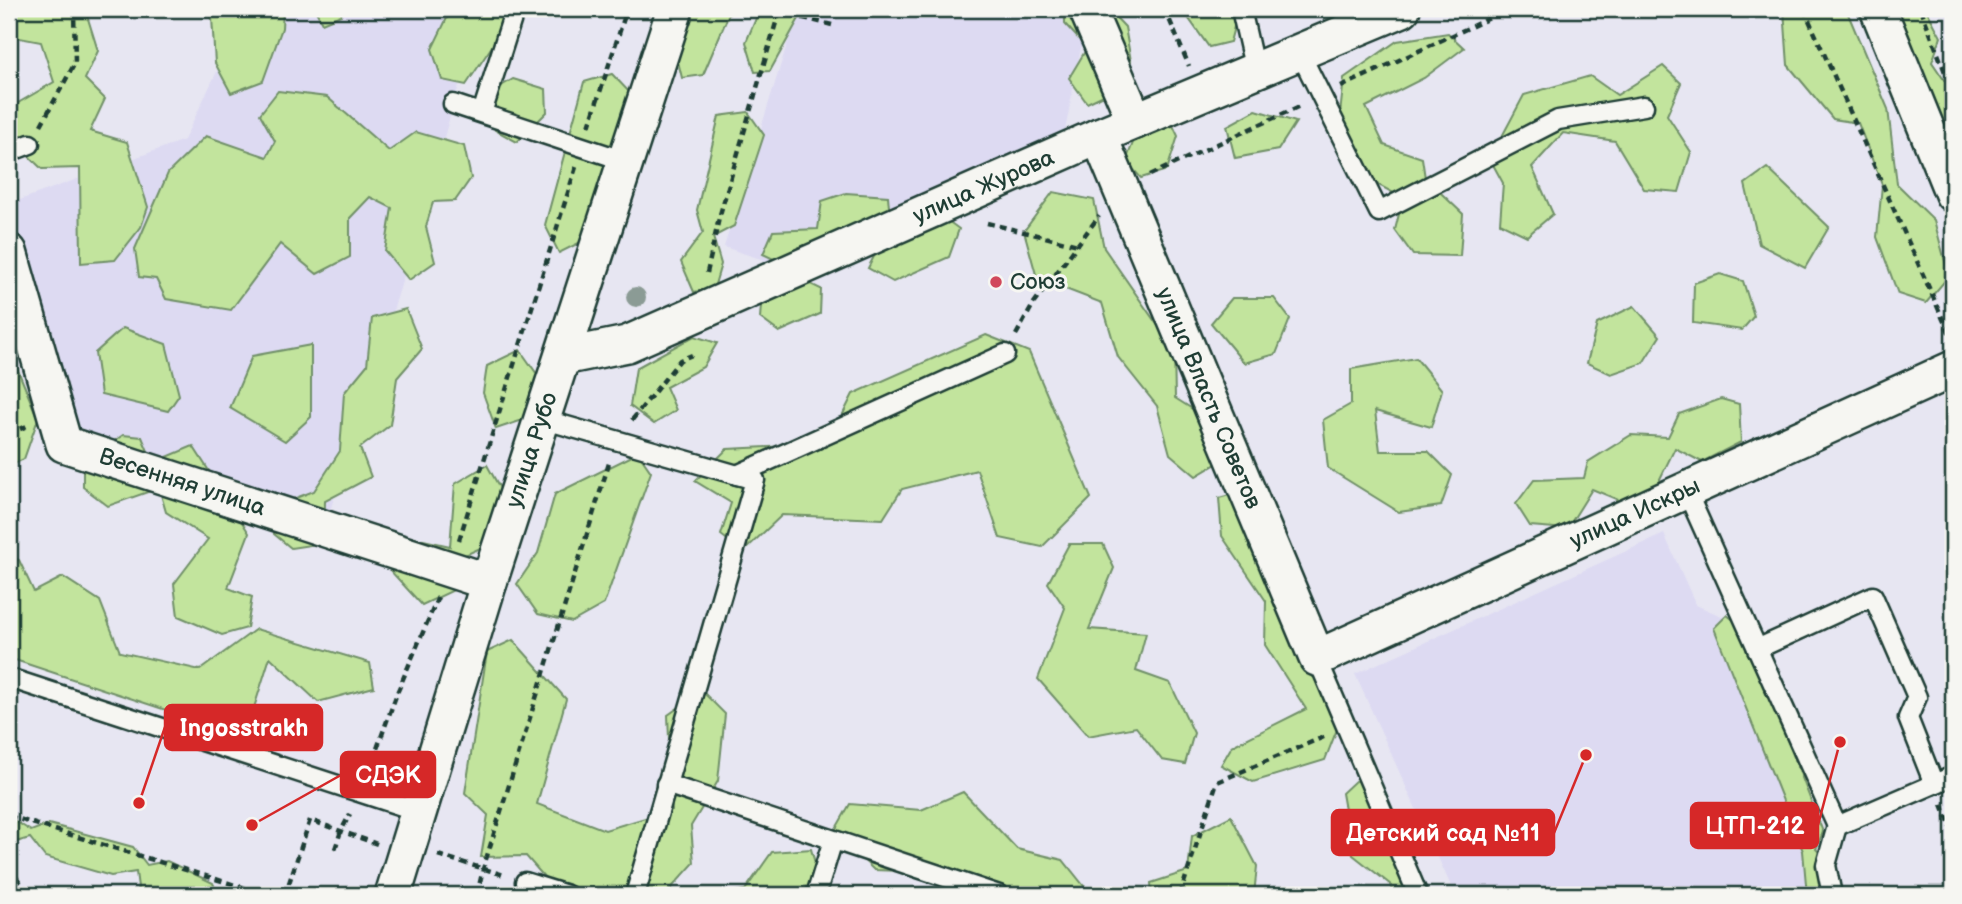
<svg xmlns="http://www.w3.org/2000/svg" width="1962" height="904" viewBox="0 0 1962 904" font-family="'Balsamiq Sans',sans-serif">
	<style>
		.built { fill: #dddaf2 }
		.green { fill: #c2e49d; stroke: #709068; stroke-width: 2 }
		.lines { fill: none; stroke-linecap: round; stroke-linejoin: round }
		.lane-casing { stroke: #1f3d34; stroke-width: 23 }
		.street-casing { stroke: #1f3d34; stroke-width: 40 }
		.path { stroke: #1f3d34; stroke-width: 4.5; stroke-dasharray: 7 5; stroke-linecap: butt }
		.lane { stroke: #f6f6f2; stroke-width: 18 }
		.street { stroke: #f6f6f2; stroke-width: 35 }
		.tree { fill: #8b9b95 }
		.poi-dot { fill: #d1495b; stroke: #f6f6f2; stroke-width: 2.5 }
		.labels { text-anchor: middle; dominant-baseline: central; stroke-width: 6; stroke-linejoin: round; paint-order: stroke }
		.street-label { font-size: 23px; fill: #1f3d34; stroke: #f6f6f2 }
		.poi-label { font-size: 23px; fill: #1f3d34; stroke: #f6f6f2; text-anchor: start }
		.leader { fill: none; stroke: #d62828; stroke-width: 2.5 }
		.callout-dot { fill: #d62828; stroke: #f6f6f2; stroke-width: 2.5 }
		.callout { fill: #d62828; stroke: #d62828; stroke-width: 2.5 }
		.callout-label { font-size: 24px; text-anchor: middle; font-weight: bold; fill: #fff }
	</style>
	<rect width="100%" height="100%" fill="#e7e6f2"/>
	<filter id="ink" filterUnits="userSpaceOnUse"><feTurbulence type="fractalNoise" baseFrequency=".0143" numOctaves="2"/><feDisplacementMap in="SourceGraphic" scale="14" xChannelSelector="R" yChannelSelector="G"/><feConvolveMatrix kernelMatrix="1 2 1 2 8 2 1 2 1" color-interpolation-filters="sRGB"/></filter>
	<g filter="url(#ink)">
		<g class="built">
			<path d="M247 9H481L406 269 329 514 69 430 9 226V204L184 140Z"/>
			<path d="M798 9H1065L1082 42 1065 131 770 262 724 247Z"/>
			<path d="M1664 534 1696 605 1724 617 1816 835 1819 895H1455L1355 674Z"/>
		</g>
		<g class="green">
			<path d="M9 9H85L98 51 85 79 105 99 90 131 127 142 148 207 141 227 115 260 81 263 80 168 42 169 15 143 18 103 54 82 41 42 9 36Z"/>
			<path d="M206 9H283L282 28 263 81 231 93 215 63 212 18Z"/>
			<path d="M315 9H343L341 15 322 23Z"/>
			<path d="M440 9H506L509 21 466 85 442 80 432 49 448 16Z"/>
			<path d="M687 9H731L703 75 682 78 675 49Z"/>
			<path d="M760 9H801L802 13 770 71 755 72 746 42Z"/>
			<path d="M1065 9H1108L1125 27 1131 61 1110 73 1108 93 1087 103 1069 78 1087 48 1065 24Z"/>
			<path d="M1201 9H1235L1238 12 1230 42 1209 47 1187 16Z"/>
			<path d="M1784 9H1846L1888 109 1897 184 1934 220 1949 276 1926 303 1898 294 1877 237 1882 185 1858 123 1833 119 1788 65Z"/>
			<path d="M1885 9H1926L1941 37 1932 62 1953 93V165Z"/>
			<path d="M1448 33 1464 48 1424 78 1366 107 1384 145 1422 158 1425 178 1463 214 1460 256 1413 255 1395 230 1403 198 1362 176 1339 123 1344 78 1397 41Z"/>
			<path d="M1663 66 1681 83 1667 115 1691 152 1679 192 1644 189 1615 141 1563 133 1532 167 1553 214 1527 236 1500 223 1503 183 1490 159 1524 95 1590 76 1617 95Z"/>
			<path d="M612 74 633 96 585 240 559 253 545 225 584 82Z"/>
			<path d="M513 79 546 89 547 112 517 142 495 130 493 91Z"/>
			<path d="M278 91 327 97 389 151 416 132 464 146 471 178 455 201 433 202 426 227 435 262 409 280 385 251 392 208 370 197 350 218V257L317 274 280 244 231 310 166 299 156 279 139 277 135 249 168 173 206 136 267 157 275 141 260 114Z"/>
			<path d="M1256 110 1296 122 1278 150 1235 158 1227 126Z"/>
			<path d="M748 112 764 135 734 226 713 237 721 264 714 288 694 292 681 262 703 232 697 210 719 116Z"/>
			<path d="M1170 119 1178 136 1167 170 1141 178 1126 161 1139 127Z"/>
			<path d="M1767 168 1829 227 1805 268 1759 244 1745 184Z"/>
			<path d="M1053 192 1094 200 1104 248 1174 349 1175 398 1205 417 1221 461 1196 476 1170 454 1157 406 1118 357 1102 303 1037 278 1024 231Z"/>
			<path d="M846 193 888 196 890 219 786 265 763 254 773 231 818 229 822 201Z"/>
			<path d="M940 215 959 229 949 257 893 282 868 268 882 241Z"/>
			<path d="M1720 274 1743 281 1754 316 1742 330 1693 323 1694 283Z"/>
			<path d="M798 278 821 289 820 314 779 332 760 318 762 293Z"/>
			<path d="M1232 298H1274L1290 319 1276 354 1244 363 1211 323Z"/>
			<path d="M1634 306 1660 336 1643 363 1611 374 1587 363 1597 324Z"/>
			<path d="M406 309 422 349 397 378 390 425 360 448 371 477 325 501 324 543 291 548 274 534 275 506 314 491 340 451 344 393 367 365 372 318Z"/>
			<path d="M123 328 166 344 179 395 168 411 101 395 95 353Z"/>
			<path d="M986 335 1029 352 1091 498 1042 547 1000 538 977 470 902 489 883 519 782 515 743 552 721 535 731 503 695 481 727 449 828 444 853 394Z"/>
			<path d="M694 336 717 343 703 367 666 387 676 410 654 424 630 406 636 368Z"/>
			<path d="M311 345V417L285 441 230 408 252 356Z"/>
			<path d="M520 350 539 377 529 418 496 429 483 393 487 366Z"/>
			<path d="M1416 358 1442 390 1431 427 1375 411 1380 451H1428L1452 475 1441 506 1399 512 1328 468 1323 420 1351 404V369Z"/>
			<path d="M15 363 38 419 24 459 9 466V364Z"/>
			<path d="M1721 399 1739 404 1741 442 1702 462 1675 448 1658 483 1623 502 1592 489 1567 529 1530 526 1516 504 1534 480 1584 478 1588 462 1631 435 1668 437 1679 414Z"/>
			<path d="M123 435 142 437 153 463 193 446 249 533 228 588 252 597 247 628 222 635 178 616 174 584 208 539 166 512 159 488 108 506 83 487V463Z"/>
			<path d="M638 453 651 472 604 604 572 622 538 614 517 584 538 553 555 494Z"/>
			<path d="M487 465 501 490 487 545 454 560 456 589 422 605 386 566 405 536 450 546 455 484Z"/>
			<path d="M1240 492 1339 724 1325 760 1253 782 1221 765 1232 746 1306 709 1265 645 1266 601 1222 536 1219 498Z"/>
			<path d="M1069 544H1103L1114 568 1089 629 1146 633 1136 671 1170 683 1194 733 1185 764 1162 760 1136 727 1088 736 1038 679 1065 608 1048 583Z"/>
			<path d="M9 556 19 560 34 592 63 577 100 601 120 652 200 670 256 629 370 663 374 687 318 702 270 657 253 711 205 723 9 658Z"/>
			<path d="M1727 615 1744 628 1823 832 1816 849 1836 870V895H1807L1803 851 1714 628Z"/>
			<path d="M513 640 566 699 537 804 605 830 672 810 668 715 702 691 725 714 718 781 691 826 694 863 665 895H587L553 887 526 856 481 857 488 815 465 793 487 652Z"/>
			<path d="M1358 778 1395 813 1410 879 1423 895H1392L1391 885 1353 855 1342 793Z"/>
			<path d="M963 792 1017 849 1063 860 1091 895H987L954 873 874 870 834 832 850 804 921 810Z"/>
			<path d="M1231 816 1257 866 1254 895H1152L1151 883 1188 871 1192 836Z"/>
			<path d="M9 817 31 831 49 824 133 847 147 865 167 861 213 883 218 895H139L136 872 111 876 45 857 30 838 9 844Z"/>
			<path d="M811 849 821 884 804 895H716L745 890 772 852Z"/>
		</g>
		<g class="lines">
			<defs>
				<g id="lane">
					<path d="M1241 9 1255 71"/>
					<path d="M1300 53 1379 212 1558 120 1644 106"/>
					<path d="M453 104 625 161"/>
					<path d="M482 113 515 9"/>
					<path d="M9 152 30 144"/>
					<path d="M542 419 755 480 635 895"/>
					<path d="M737 475 1005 354"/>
					<path d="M1686 490 1837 826 1953 776"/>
					<path d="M1757 649 1873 596 1917 697 1908 718 1934 784"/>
					<path d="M1317 658 1418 895"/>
					<path d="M9 678 417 811"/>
					<path d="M666 784 999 895"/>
					<path d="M525 882 567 895"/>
					<path d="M816 895 833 840"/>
					<path d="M1832 895 1826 865 1837 826"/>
				</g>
				<g id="street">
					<path d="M1087 9 1135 121"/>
					<path d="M1878 9 1953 194"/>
					<path id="s1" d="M1099 136 1317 658 1953 369"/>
					<path id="s2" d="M9 252 64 444 489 582"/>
					<path id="s3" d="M563 357 627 344 1099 136 1402 9"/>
					<path id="s4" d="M393 895 489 582 675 9"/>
				</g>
			</defs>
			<use href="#lane" class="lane-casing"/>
			<use href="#street" class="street-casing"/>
			<g class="path">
				<path d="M1165 9 1189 66"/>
				<path d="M1804 9 1951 337"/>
				<path d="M1921 9 1953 93"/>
				<path d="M779 12 832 25"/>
				<path d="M1341 87 1509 9"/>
				<path d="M41 125 75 63 74 9"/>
				<path d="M589 126 627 9"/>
				<path d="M1150 175 1302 105"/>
				<path d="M987 223 1078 245"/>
				<path d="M707 273 719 218 780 9"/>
				<path d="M1016 335 1034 303 1099 216"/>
				<path d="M632 420 680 360 692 355"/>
				<path d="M9 434 27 426"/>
				<path d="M459 540 576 167"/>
				<path d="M369 771 397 693 438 597"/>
				<path d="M1942 804 1953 833"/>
				<path d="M9 816 268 895"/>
				<path d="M335 849 341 831 350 814"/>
				<path d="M438 855 504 875"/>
				<path d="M9 868 30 895"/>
				<path d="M285 895 310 820 377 844"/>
				<path d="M477 895 483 869 610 460"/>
				<path d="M1180 895 1217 782 1326 736"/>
			</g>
			<use href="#lane" class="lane"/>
			<use href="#street" class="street"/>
		</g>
		<circle class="tree" cx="636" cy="297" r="10"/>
	</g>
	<circle class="poi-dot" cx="996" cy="282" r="7"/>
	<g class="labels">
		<g class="street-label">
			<text stroke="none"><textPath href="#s3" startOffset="455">улица Журова</textPath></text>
			<text stroke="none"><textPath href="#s1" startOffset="284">улица Власть Советов</textPath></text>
			<text stroke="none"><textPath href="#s4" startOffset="466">улица Рубо</textPath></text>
			<text stroke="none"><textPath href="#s2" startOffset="324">Весенняя улица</textPath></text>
			<text stroke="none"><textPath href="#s1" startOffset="915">улица Искры</textPath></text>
		</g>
		<g class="poi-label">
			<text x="1010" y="282">Союз</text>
		</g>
	</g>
	<path class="leader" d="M139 803L165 727M252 825L341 775M1840 742L1818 825M1586 755L1554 833"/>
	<g class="callout-dot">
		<circle cx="139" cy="803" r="7"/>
		<circle cx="252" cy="825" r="7"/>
		<circle cx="1840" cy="742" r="7"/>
		<circle cx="1586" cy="755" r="7"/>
	</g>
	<g class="callout">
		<rect x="165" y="705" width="157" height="45" rx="7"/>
		<rect x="341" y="752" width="94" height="45" rx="7"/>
		<rect x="1691" y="803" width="127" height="45" rx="7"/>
		<rect x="1332" y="810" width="222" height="45" rx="7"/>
	</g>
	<g class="callout-label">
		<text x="244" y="736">Ingosstrakh</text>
		<text x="388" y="783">СДЭК</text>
		<text x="1755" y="834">ЦТП-212</text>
		<text x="1443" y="841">Детский сад №11</text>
	</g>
	<rect width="1962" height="904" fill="none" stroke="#f6f6f2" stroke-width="35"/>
	<rect x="18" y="18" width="1927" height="869" fill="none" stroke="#1f3d34" stroke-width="2.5" filter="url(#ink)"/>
</svg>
